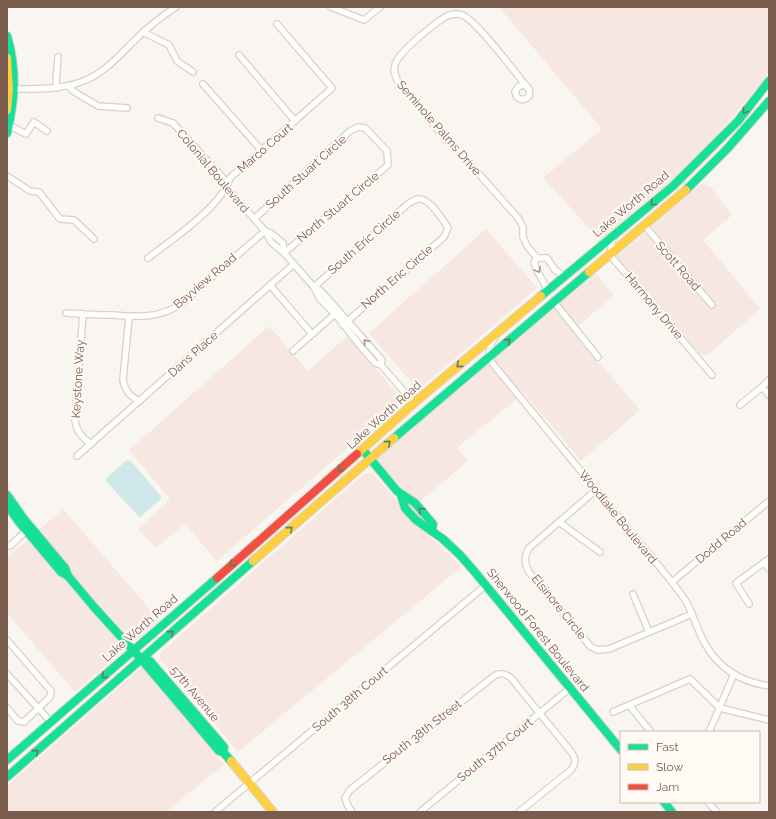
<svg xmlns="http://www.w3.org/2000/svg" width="776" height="819" viewBox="0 0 776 819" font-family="Raleway,sans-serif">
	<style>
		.commercial { fill: #f6e8e1 }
		.water { fill: #d0e8ea }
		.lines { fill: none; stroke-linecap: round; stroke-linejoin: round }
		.street-casing { stroke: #d7d1cb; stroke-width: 8 }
		.fast-casing { stroke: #d9d2cb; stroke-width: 10 }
		.slow-casing { stroke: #d9d2cb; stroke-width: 10 }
		.jam-casing { stroke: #d9d2cb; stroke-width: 10 }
		.street { stroke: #fefefd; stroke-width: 5.5 }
		.fast { stroke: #16e098; stroke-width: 8 }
		.slow { stroke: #ffcf43; stroke-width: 8 }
		.jam { stroke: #f24e42; stroke-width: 8 }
		.oneway { stroke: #617d60 }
		.oneway2 { stroke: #a8958b }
		.labels { text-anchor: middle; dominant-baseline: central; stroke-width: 4; stroke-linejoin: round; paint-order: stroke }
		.street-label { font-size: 12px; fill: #7a5c4d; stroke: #fffaf3 }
	</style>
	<rect width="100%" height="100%" fill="#f9f5f0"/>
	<g class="commercial">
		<path d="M499 7H769V71L763 81 710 143 677 175 600 240 543 178 602 129Z"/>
		<path d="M701 184 710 186 732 215 703 240 760 309 709 354 701 355 616 257Z"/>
		<path d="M486 229 537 288 418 390 369 333Z"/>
		<path d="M595 272 614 296 572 331 640 410 581 461 524 393 457 448 468 461 417 504 376 460 496 355Z"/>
		<path d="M269 326 308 371 347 336 403 400 217 561 185 524 156 548 138 529 170 499 129 450Z"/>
		<path d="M365 473 373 474 421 527 461 567 238 752 160 659V653Z"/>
		<path d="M63 509 159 620 75 692 7 613V558Z"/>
		<path d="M142 667 224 764 166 812H7V786Z"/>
	</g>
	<path class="water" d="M127 460H130L161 496V499L140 517H139L106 481V478Z"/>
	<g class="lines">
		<defs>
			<g id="street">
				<path d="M331 7 364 20 380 7"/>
				<path d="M143 32 169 45 177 61 193 72"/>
				<path d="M239 55 295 121"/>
				<path d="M203 84 262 151"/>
				<path d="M523 85 518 87 515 92 517 97C521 101 525 100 529 96 532 87 524 86 520 78 509 65 476 20 462 15 456 13 450 14 445 17 433 25 398 52 395 65 393 71 395 75 397 80L447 141 455 147 518 218 523 227V237L527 246 537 258"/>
				<path d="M69 86 73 91 98 106 127 108"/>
				<path d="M57 88 56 81 58 57"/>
				<path d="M11 89C35 89 58 90 81 82 103 74 117 58 133 42 146 29 160 17 176 7"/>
				<path d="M158 118 173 123 224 179 227 188 265 231 271 242 284 253 314 287 320 299 335 314 362 348 375 363 381 365 414 403"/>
				<path d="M7 124 26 134 34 122 47 131"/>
				<path d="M7 176 30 191 39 192 60 219 74 220 94 239"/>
				<path d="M254 219 350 131 358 127 365 128 387 151 388 165 284 253"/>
				<path d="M645 226 712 305"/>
				<path d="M265 231 271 233 283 243 284 253"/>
				<path d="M613 237 610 255 712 375"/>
				<path d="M148 258C173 239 221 207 230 178L332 88 277 24"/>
				<path d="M270 285 312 334"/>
				<path d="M314 287 409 203C412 202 415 199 418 199 429 197 443 220 448 228L444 237 343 325"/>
				<path d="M314 287 321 291 382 360 381 365"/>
				<path d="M547 290C544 280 536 273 534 262L537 258H547L555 270 564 276"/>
				<path d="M554 302 598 357"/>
				<path d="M66 313C81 314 96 315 111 315 136 317 158 319 181 304L265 231"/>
				<path d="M83 314 75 420C76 431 82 438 91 444"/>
				<path d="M129 317 123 380C125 391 130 397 140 401"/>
				<path d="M494 339 491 344 488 358 672 582C678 590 684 597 688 605 694 617 698 631 704 642 718 668 741 682 769 686"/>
				<path d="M293 351 336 313"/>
				<path d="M769 380 762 387 769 395"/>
				<path d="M740 405 762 387"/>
				<path d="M77 456 294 264"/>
				<path d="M596 490 529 548C524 556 524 564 529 572L591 647 598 650 609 649 692 614"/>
				<path d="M559 522 600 552"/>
				<path d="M7 546H10L26 531"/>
				<path d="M764 562 769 569"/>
				<path d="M672 582 769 501"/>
				<path d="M633 594 649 632"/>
				<path d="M749 604 736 583 769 559"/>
				<path d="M7 640 51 691 50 697 24 722 18 721 7 708"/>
				<path d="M7 674 51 722"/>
				<path d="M629 705 651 732"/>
				<path d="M613 712 690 679 720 708 769 720"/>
				<path d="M709 732 734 674"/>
				<path d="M708 802 717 812"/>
				<path d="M215 812 486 585"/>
				<path d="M352 812 348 806 345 798 350 790 494 676C500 672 505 673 511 678L572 753C576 759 576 764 571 770L519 812"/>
				<path d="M420 812 570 688"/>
			</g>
			<g id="fast">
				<path d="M7 36C17 69 15 100 7 133"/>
				<path d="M686 190 727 149 769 101"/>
				<path d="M541 296 673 186 738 121 769 81"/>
				<path d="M394 438 589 272"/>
				<path d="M363 450 397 491 415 503 433 524 432 531"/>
				<path d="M7 495 24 519 65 568 68 576 94 607 141 659 219 751 223 752 231 761"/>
				<path d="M401 495 405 508 416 520 443 539 460 555 474 571 621 750"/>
				<path d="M7 505 19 522 61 572 68 576"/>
				<path d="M141 659 150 661 224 747 223 752"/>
				<path d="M7 760 217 578"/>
				<path d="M7 777 253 561"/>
				<path d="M664 802 672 812"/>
			</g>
			<g id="slow">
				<path d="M7 58 9 89 7 110"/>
				<path d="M589 272 686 190"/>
				<path d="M357 454 414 403 541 296"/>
				<path d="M253 561 394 438"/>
				<path d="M231 761 273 812"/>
			</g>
			<path id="jam" d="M217 578 357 454"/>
		</defs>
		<use href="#street" class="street-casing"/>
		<use href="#fast" class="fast-casing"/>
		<use href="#slow" class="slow-casing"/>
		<use href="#jam" class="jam-casing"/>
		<use href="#street" class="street"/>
		<use href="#fast" class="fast"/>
		<use href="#slow" class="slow"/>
		<use href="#jam" class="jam"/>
	</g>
	<defs><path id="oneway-chevron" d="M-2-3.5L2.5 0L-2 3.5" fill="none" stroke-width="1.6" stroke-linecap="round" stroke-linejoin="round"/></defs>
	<g class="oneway">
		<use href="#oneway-chevron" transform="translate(745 111) rotate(128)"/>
		<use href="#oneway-chevron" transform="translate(653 203) rotate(141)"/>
		<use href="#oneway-chevron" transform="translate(508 341) rotate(-40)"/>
		<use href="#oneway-chevron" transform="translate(459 365) rotate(139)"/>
		<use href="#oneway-chevron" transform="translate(388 443) rotate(-40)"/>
		<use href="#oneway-chevron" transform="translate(340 469) rotate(139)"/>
		<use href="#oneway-chevron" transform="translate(421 510) rotate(-134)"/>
		<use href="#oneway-chevron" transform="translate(290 529) rotate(-41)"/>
		<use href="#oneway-chevron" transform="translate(232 564) rotate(139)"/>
		<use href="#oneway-chevron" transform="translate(171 633) rotate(-41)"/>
		<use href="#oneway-chevron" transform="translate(104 676) rotate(139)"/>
		<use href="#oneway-chevron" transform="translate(36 752) rotate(-41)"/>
	</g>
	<g class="oneway2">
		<use href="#oneway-chevron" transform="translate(538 270) rotate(62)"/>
		<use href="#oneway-chevron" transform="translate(366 342) rotate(-131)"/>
	</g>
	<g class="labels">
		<g class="street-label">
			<text transform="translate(439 128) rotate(49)">Seminole Palms Drive</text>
			<text transform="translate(265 148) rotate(-41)">Marco Court</text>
			<text transform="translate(213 171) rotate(50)">Colonial Boulevard</text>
			<text transform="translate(306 172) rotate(-42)">South Stuart Circle</text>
			<text transform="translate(631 204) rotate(-40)">Lake Worth Road</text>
			<text transform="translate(338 207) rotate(-40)">North Stuart Circle</text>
			<text transform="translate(364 242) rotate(-41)">South Eric Circle</text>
			<text transform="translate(678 266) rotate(49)">Scott Road</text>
			<text transform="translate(397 277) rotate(-41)">North Eric Circle</text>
			<text transform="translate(205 281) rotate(-40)">Bayview Road</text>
			<text transform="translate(654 306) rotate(50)">Harmony Drive</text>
			<text transform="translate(193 354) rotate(-42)">Dans Place</text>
			<text transform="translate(78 379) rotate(-87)">Keystone Way</text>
			<text transform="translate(384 415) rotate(-42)">Lake Worth Road</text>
			<text transform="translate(618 517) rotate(51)">Woodlake Boulevard</text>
			<text transform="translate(721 541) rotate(-40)">Dodd Road</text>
			<text transform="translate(559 607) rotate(51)">Elsinore Circle</text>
			<text transform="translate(140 628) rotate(-41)">Lake Worth Road</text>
			<text transform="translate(538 630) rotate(51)">Sherwood Forest Boulevard</text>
			<text transform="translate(195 694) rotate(50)">57th Avenue</text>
			<text transform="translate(350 699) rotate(-40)">South 38th Court</text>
			<text transform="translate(422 732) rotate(-38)">South 38th Street</text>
			<text transform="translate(495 750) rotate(-39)">South 37th Court</text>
		</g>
	</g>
	<rect width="776" height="819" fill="none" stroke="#7a5c4d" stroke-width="16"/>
	<rect x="620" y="731" width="140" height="72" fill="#fffaf3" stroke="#cabbb1"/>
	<rect x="628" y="744" width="20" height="6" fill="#16e098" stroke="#cabbb1"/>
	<text x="656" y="751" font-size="12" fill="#7a5c4d">Fast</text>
	<rect x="628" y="764" width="20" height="6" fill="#ffcf43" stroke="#cabbb1"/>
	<text x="656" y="771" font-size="12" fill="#7a5c4d">Slow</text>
	<rect x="628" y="784" width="20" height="6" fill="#f24e42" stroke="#cabbb1"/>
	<text x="656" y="791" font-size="12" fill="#7a5c4d">Jam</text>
</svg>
